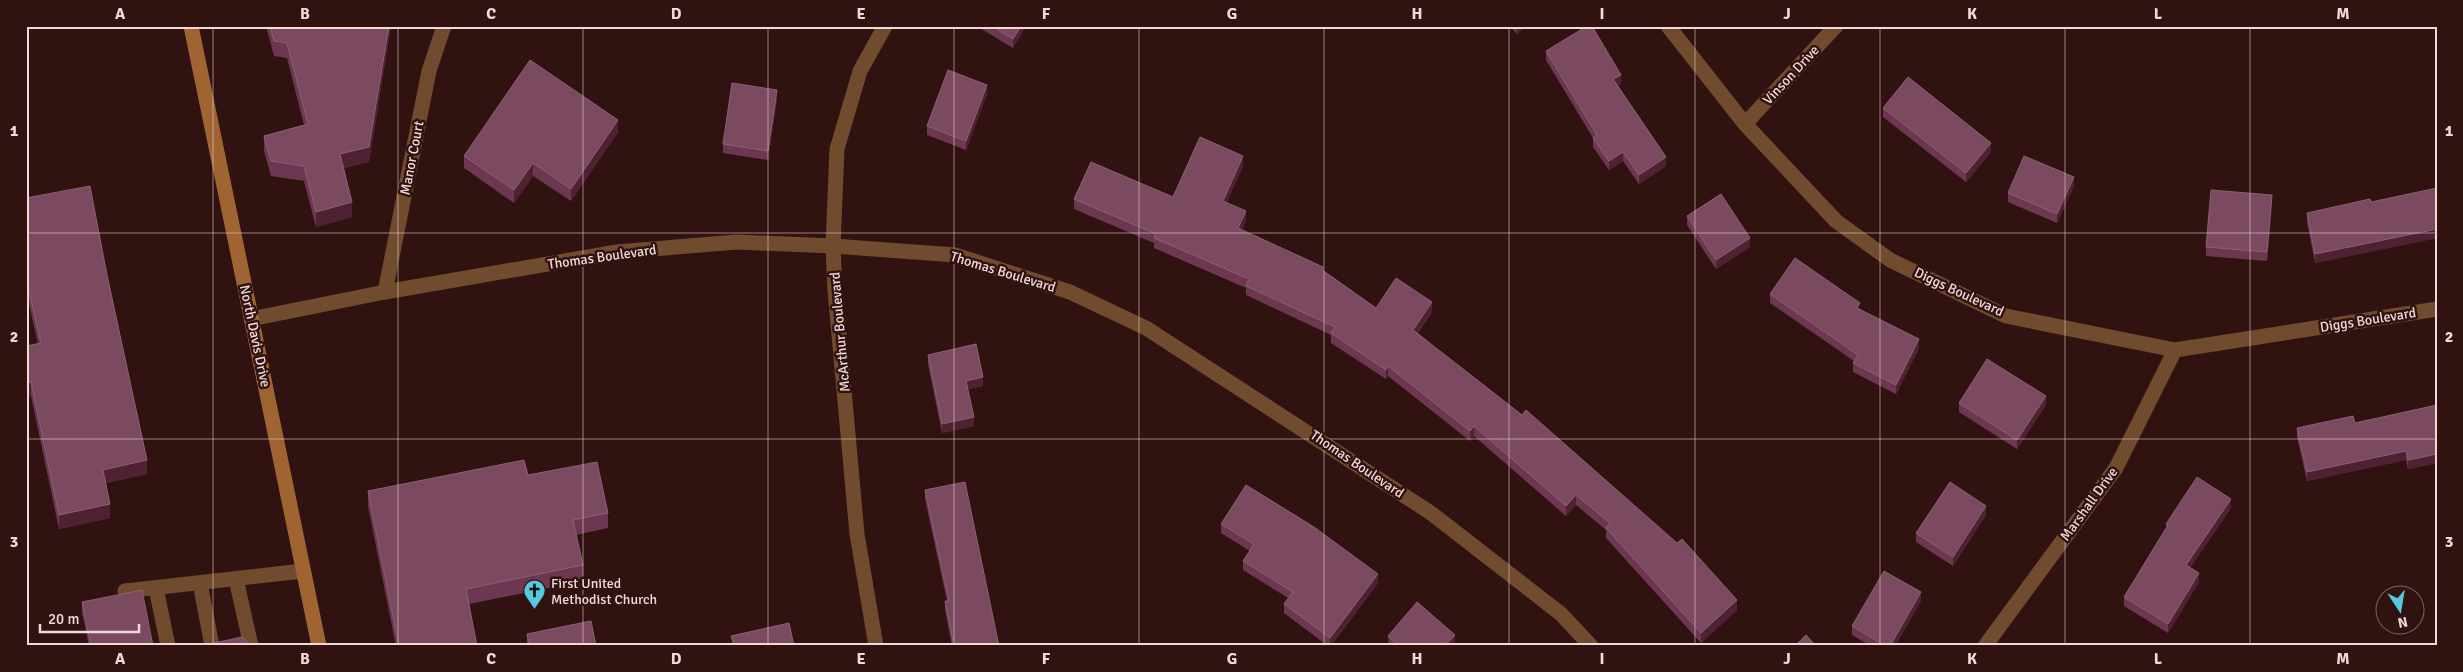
<svg xmlns="http://www.w3.org/2000/svg" width="2463" height="672" viewBox="0 0 2463 672" font-family="Signika,sans-serif">
	<style>
		.lines { fill: none; stroke-linecap: round; stroke-linejoin: round }
		.lane { stroke: #704b2d; stroke-width: 15 }
		.street { stroke: #704b2d; stroke-width: 15 }
		.secondary { stroke: #9f6432; stroke-width: 15 }
		.wall { fill: #6d3752 }
		.shaded-wall { fill: #4f2132 }
		.building { fill: #7b4960; stroke: #8d6073 }
		.grid { fill: none; stroke: #f0dad8; stroke-width: 1; stroke-opacity: 0.55 }
		.labels { text-anchor: middle; dominant-baseline: central; stroke-width: 5; stroke-linejoin: round; paint-order: stroke }
		.street-label { font-size: 14px; fill: #f0dad8; stroke: #301311 }
		.poi-label { font-size: 14px; fill: #f0dad8; stroke: #301311; text-anchor: start }
		.neatline { fill: none; stroke: #f0dad8; stroke-width: 2 }
		.grid-label { font-size: 16px; text-anchor: middle; font-weight: bold; fill: #f0dad8 }
	</style>
	<rect width="100%" height="100%" fill="#301311"/>
	<g class="lines">
		<g class="lane">
			<path d="M236 579 251 646"/>
			<path d="M200 583 212 646"/>
			<path d="M156 588 168 646"/>
			<path d="M125 591 303 571"/>
		</g>
		<g class="street">
			<path d="M1668 26 1745 124 1836 221 1890 260 2006 316 2175 350 2437 309"/>
			<path d="M1745 124 1836 26"/>
			<path d="M385 292 429 71 444 26"/>
			<path d="M251 319 385 292 617 252 736 242 833 246 955 255 1070 292 1146 328 1431 513 1561 614 1591 646"/>
			<path d="M876 646 857 534 835 290 833 246 837 149 860 71 885 26"/>
			<path d="M1985 646 2116 468 2175 350"/>
		</g>
		<path class="secondary" d="M191 26 319 646"/>
	</g>
	<g class="wall">
		<path d="M266 26H391L369 162 344 168 352 217 316 227 304 181 271 176 264 151V136L304 125 287 58 274 56Z"/>
		<path d="M980 26H1026L1013 48 980 28Z"/>
		<path d="M1510 26H1525L1517 34Z"/>
		<path d="M1546 51 1621 84 1618 85 1666 166 1639 184 1623 161 1609 170 1593 147V138L1546 60Z"/>
		<path d="M987 94 966 150 927 135V126Z"/>
		<path d="M777 98 768 160 723 153V144Z"/>
		<path d="M1883 108 1991 152 1966 182 1883 117Z"/>
		<path d="M618 132 571 201 533 176 514 203 464 168V156Z"/>
		<path d="M1243 166 1227 202 1246 220 1242 230 1323 270 1376 308 1432 312 1418 333 1737 610 1701 643 1606 538V530L1576 505 1566 516 1474 436 1470 441 1388 376 1386 379 1331 343V335L1246 295V288L1154 248V243L1074 209V199L1173 197Z"/>
		<path d="M2074 186 2057 223 2008 202V193Z"/>
		<path d="M2437 188V238L2315 263 2307 222V213L2371 202Z"/>
		<path d="M26 198 107 275 147 474 106 483 110 518 59 529 31 396H26L38 344 29 304 26 305Z"/>
		<path d="M2272 204 2267 261 2206 256V247Z"/>
		<path d="M1687 216 1750 247 1716 269 1687 225Z"/>
		<path d="M1770 294 1860 309 1919 348 1896 394 1853 372V363L1854 361 1770 303Z"/>
		<path d="M928 355 983 386 968 389 974 426 942 433 928 364Z"/>
		<path d="M1959 403 2046 405 2017 449 1959 412Z"/>
		<path d="M2437 405V463L2408 469 2406 460 2307 481 2297 437V428L2355 423Z"/>
		<path d="M925 490 999 646H952L945 610V601H947L925 499Z"/>
		<path d="M368 491 608 513V528L576 535 583 565V581L469 604 477 646H396L368 506Z"/>
		<path d="M2231 508 2190 568 2199 582 2168 633 2124 606V597L2166 529V524Z"/>
		<path d="M1986 515 1953 566 1916 542V533Z"/>
		<path d="M1221 524 1378 583 1331 646H1328L1284 613V604L1288 598 1243 570V561L1250 551 1221 533Z"/>
		<path d="M1921 601 1895 646H1871L1852 635V626Z"/>
		<path d="M82 602 153 646H89L82 613Z"/>
		<path d="M527 634 596 646H527Z"/>
		<path d="M1388 636 1455 644 1453 646H1389Z"/>
	</g>
	<g class="shaded-wall">
		<path d="M389 26H391L369 162 340 169V154Z"/>
		<path d="M1021 26H1026L1013 48V39Z"/>
		<path d="M1517 26H1525L1517 34Z"/>
		<path d="M1621 75V84L1613 88V79Z"/>
		<path d="M987 85V94L966 150V141Z"/>
		<path d="M777 90V98L768 160V151Z"/>
		<path d="M618 120V132L571 201V189Z"/>
		<path d="M1991 143V152L1966 182V173Z"/>
		<path d="M1623 152V161L1609 170V161Z"/>
		<path d="M1243 156V166L1223 211V201Z"/>
		<path d="M1666 157V166L1639 184V175Z"/>
		<path d="M533 163V176L514 203V190Z"/>
		<path d="M2074 177V186L2057 223V214Z"/>
		<path d="M2272 195V204L2267 261V252Z"/>
		<path d="M352 202V217L316 227V212Z"/>
		<path d="M1246 211V220L1238 238V228Z"/>
		<path d="M2437 229V238L2315 263V254Z"/>
		<path d="M1750 238V247L1716 269V260Z"/>
		<path d="M1432 302V312L1413 339V330Z"/>
		<path d="M1919 339V348L1896 394V385Z"/>
		<path d="M1388 366V376L1386 379V370Z"/>
		<path d="M983 377V386L966 390V381Z"/>
		<path d="M31 382V396H26V383Z"/>
		<path d="M2046 396V405L2017 449V440Z"/>
		<path d="M974 417V426L942 433V424Z"/>
		<path d="M1474 426V436L1470 441V431Z"/>
		<path d="M2406 451V460L2307 481V472Z"/>
		<path d="M2437 454V463L2408 469V460Z"/>
		<path d="M147 460V474L103 484V470Z"/>
		<path d="M1576 495V505L1566 516V506Z"/>
		<path d="M2231 499V508L2186 574V565Z"/>
		<path d="M110 504V518L59 529V515Z"/>
		<path d="M1986 506V515L1953 566V557Z"/>
		<path d="M2199 573V582L2168 633V624Z"/>
		<path d="M1378 574V583L1331 646H1330V638Z"/>
		<path d="M1921 592V601L1895 646H1890Z"/>
		<path d="M1737 600V610L1701 643V633Z"/>
		<path d="M1455 635V644L1453 646H1445Z"/>
	</g>
	<g class="building">
		<path d="M270 26H389L369 147 340 154 352 202 316 212 304 166 271 161 264 136 308 124 287 43 274 41Z"/>
		<path d="M992 26H1021L1013 39Z"/>
		<path d="M1587 26H1592L1621 75 1613 79 1666 157 1639 175 1623 152 1609 161 1593 138 1597 135 1546 51Z"/>
		<path d="M530 60 618 120 571 189 533 163 514 190 464 156Z"/>
		<path d="M948 70 987 85 966 141 927 126Z"/>
		<path d="M1908 77 1991 143 1966 173 1883 108Z"/>
		<path d="M732 83 777 90 768 151 723 144Z"/>
		<path d="M1200 137 1243 156 1223 201 1246 211 1238 228 1323 267 1322 270 1376 308 1396 278 1432 302 1413 330 1522 415 1526 410 1677 543 1682 539 1737 600 1701 633 1606 528 1610 523 1576 495 1566 506 1474 426 1470 431 1388 366 1386 370 1331 333 1335 327 1246 286 1249 279 1154 238 1156 234 1074 199 1091 162 1173 197Z"/>
		<path d="M2024 156 2074 177 2057 214 2008 193Z"/>
		<path d="M90 186 107 275 147 460 103 470 110 504 59 515 31 382 26 383V346L41 343 29 291H26V198Z"/>
		<path d="M2437 188V229L2315 254 2307 213 2370 199 2371 202Z"/>
		<path d="M2211 190 2272 195 2267 252 2206 247Z"/>
		<path d="M1721 194 1750 238 1716 260 1687 216Z"/>
		<path d="M1795 258 1860 303 1857 308 1919 339 1896 385 1853 363 1858 355 1770 294Z"/>
		<path d="M976 344 983 377 966 381 974 417 942 424 928 355Z"/>
		<path d="M1987 359 2046 396 2017 440 1959 403Z"/>
		<path d="M2437 405V454L2408 460 2406 451 2307 472 2297 428 2353 416 2355 423Z"/>
		<path d="M524 460 528 475 597 462 608 513 573 520 583 565 466 589 477 646H399L368 491Z"/>
		<path d="M2197 477 2231 499 2186 565 2199 573 2168 624 2124 597 2168 525 2166 524Z"/>
		<path d="M965 482 999 646H954L945 601H949L925 490Z"/>
		<path d="M1950 482 1986 506 1953 557 1916 533Z"/>
		<path d="M1246 485 1314 527 1378 574 1330 638 1284 604 1293 592 1243 561 1254 544 1221 524Z"/>
		<path d="M1884 571 1921 592 1890 646H1886L1852 626Z"/>
		<path d="M142 590 153 646H91L82 602Z"/>
		<path d="M1417 602 1455 635 1445 646H1399L1388 636Z"/>
		<path d="M591 621 596 646H529L527 634Z"/>
		<path d="M789 623 794 646H734L731 636Z"/>
		<path d="M1806 635 1816 646H1795Z"/>
		<path d="M242 637 250 644V646H200Z"/>
	</g>
	<path class="grid" d="M213 26V646M398 26V646M583 26V646M768 26V646M954 26V646M1139 26V646M1324 26V646M1509 26V646M1695 26V646M1880 26V646M2065 26V646M2250 26V646M26 233H2437M26 439H2437"/>
	<defs>
		<symbol id="church-pin" viewBox="-11 -11 22 30"><path d="M0 17L-7.5 6A9.5 9.5 0 1 1 7.5 6Z" fill="#56c9e0" stroke="#301311"/><path d="M-1.2-6h2.4v3.5h3.3v2.4h-3.3V6h-2.4V-.1h-3.3v-2.4h3.3Z" fill="#111"/></symbol>
	</defs>
	<g fill-rule="evenodd">
		<use href="#church-pin" x="522" y="578" width="25" height="34"/>
	</g>
	<g class="labels">
		<g class="street-label">
			<text transform="translate(1791 75) rotate(-47)">Vinson Drive</text>
			<text transform="translate(412 158) rotate(-79)">Manor Court</text>
			<text transform="translate(602 257) rotate(-8)">Thomas Boulevard</text>
			<text transform="translate(1003 272) rotate(17)">Thomas Boulevard</text>
			<text transform="translate(1959 292) rotate(25)">Diggs Boulevard</text>
			<text transform="translate(2368 320) rotate(-9)">Diggs Boulevard</text>
			<text transform="translate(840 332) rotate(-95)">McArthur Boulevard</text>
			<text transform="translate(255 336) rotate(78)">North Davis Drive</text>
			<text transform="translate(1357 464) rotate(34)">Thomas Boulevard</text>
			<text transform="translate(2089 504) rotate(-54)">Marshall Drive</text>
		</g>
		<g class="poi-label">
			<text x="551" y="583">First United<tspan x="551" dy="16">Methodist Church</tspan></text>
		</g>
	</g>
	<rect width="2463" height="672" fill="none" stroke="#301311" stroke-width="55"/>
	<g transform="translate(2400 610) rotate(168)"><circle r="24" fill="#301311" stroke="#7d6361"/>
	<path d="M0-4L9 19L0 12L-9 19Z" fill="#56c9e0"/>
	<text y="-8" font-size="14" font-weight="bold" text-anchor="middle" fill="#f0dad8">N</text>
	</g>
	<path d="M40 624v8h99v-8" fill="none" stroke="#f0dad8" stroke-width="2.5"/>
	<text x="48" y="624" font-size="15" fill="#f0dad8" stroke="#301311" stroke-width="4" paint-order="stroke">20 m</text>
	<rect x="28" y="28" width="2408" height="616" class="neatline"/>
	<g class="grid-label">
		<text x="120" y="19">A</text>
		<text x="305" y="19">B</text>
		<text x="491" y="19">C</text>
		<text x="676" y="19">D</text>
		<text x="861" y="19">E</text>
		<text x="1046" y="19">F</text>
		<text x="1232" y="19">G</text>
		<text x="1417" y="19">H</text>
		<text x="1602" y="19">I</text>
		<text x="1787" y="19">J</text>
		<text x="1972" y="19">K</text>
		<text x="2158" y="19">L</text>
		<text x="2343" y="19">M</text>
		<text x="14" y="136">1</text>
		<text x="2449" y="136">1</text>
		<text x="14" y="342">2</text>
		<text x="2449" y="342">2</text>
		<text x="14" y="547">3</text>
		<text x="2449" y="547">3</text>
		<text x="120" y="664">A</text>
		<text x="305" y="664">B</text>
		<text x="491" y="664">C</text>
		<text x="676" y="664">D</text>
		<text x="861" y="664">E</text>
		<text x="1046" y="664">F</text>
		<text x="1232" y="664">G</text>
		<text x="1417" y="664">H</text>
		<text x="1602" y="664">I</text>
		<text x="1787" y="664">J</text>
		<text x="1972" y="664">K</text>
		<text x="2158" y="664">L</text>
		<text x="2343" y="664">M</text>
	</g>
</svg>
